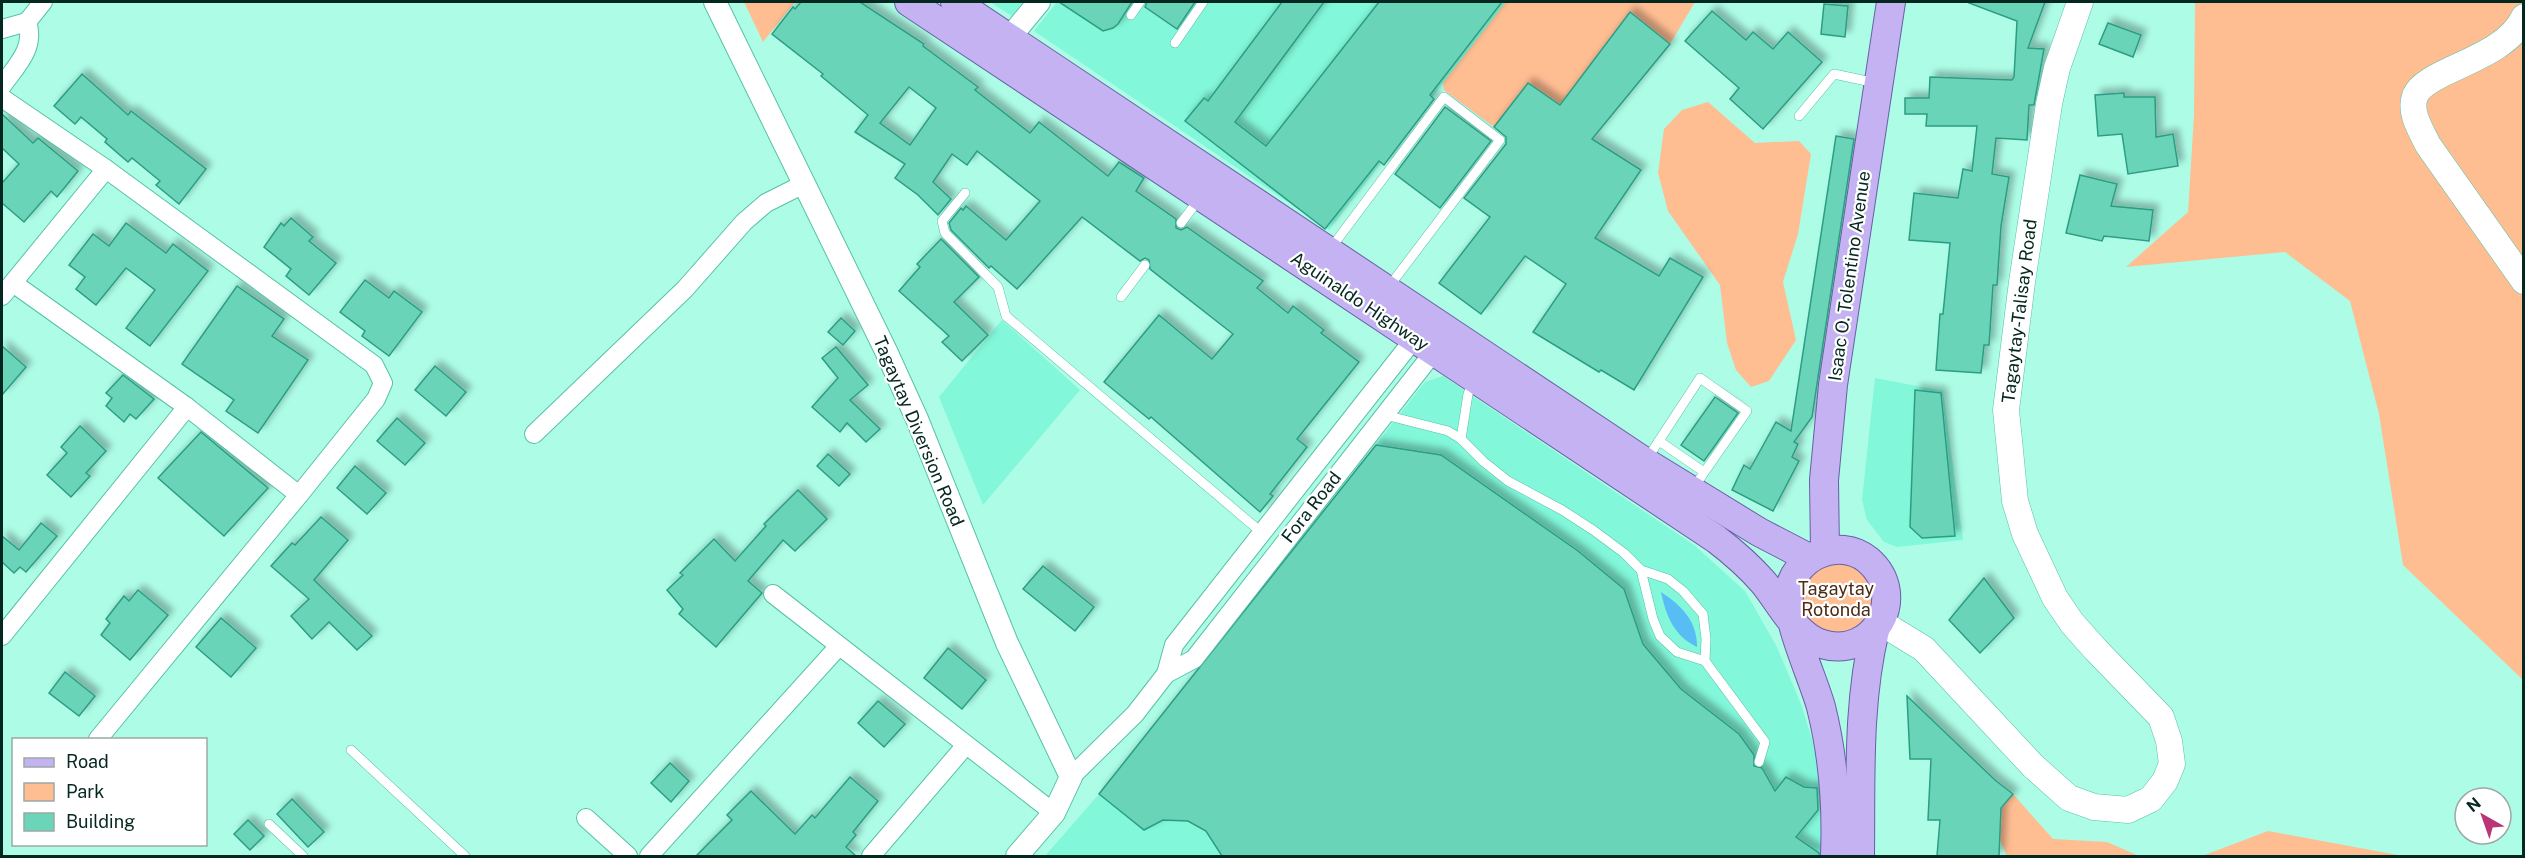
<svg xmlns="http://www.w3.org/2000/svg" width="2525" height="858" viewBox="0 0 2525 858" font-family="'Public Sans',sans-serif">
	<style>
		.built { fill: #82f7d9 }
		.green { fill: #ffbd92 }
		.water { fill: #57bdf4 }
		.building { fill: #6bd4b9; stroke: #2c9d84; stroke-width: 1.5; fill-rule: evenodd; filter: url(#shadow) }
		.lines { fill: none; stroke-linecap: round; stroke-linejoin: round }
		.service-casing { stroke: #57c1a7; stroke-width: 10 }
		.minor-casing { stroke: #57c1a7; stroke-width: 20 }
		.tertiary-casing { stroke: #57c1a7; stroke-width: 24 }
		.secondary-casing { stroke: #57c1a7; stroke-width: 27 }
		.primary-casing { stroke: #6760a4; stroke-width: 30 }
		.service { stroke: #fff; stroke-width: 9 }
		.minor { stroke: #fff; stroke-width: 18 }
		.tertiary { stroke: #fff; stroke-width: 22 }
		.secondary { stroke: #fff; stroke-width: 26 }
		.primary { stroke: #c4b2f3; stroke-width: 28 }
		.labels { text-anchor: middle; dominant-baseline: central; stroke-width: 4.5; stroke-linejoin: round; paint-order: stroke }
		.street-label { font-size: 18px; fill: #04271f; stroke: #fff }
		.park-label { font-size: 18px; fill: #4c2b13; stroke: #fff }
	</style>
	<defs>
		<filter id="shadow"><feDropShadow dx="5.5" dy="-5.5" stdDeviation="3" flood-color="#0004"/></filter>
	</defs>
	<rect width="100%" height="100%" fill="#adfde6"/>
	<g class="built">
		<path d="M990 2H1023L1012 16Z"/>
		<path d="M1057 2H1506L1329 230 1034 31Z"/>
		<path d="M1002 320 1080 390 983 505 939 397Z"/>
		<path d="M1443 376 1694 545 1745 591 1777 647 1801 704 1812 739 1821 782 1822 856H1045L1099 794 1425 382Z"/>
		<path d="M1875 378 1943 391 1963 540 1897 547 1884 542 1867 520 1862 500Z"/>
	</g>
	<g class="green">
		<path d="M744 2H795L763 42Z"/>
		<path d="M1506 2H1695L1670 44 1560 105 1528 83 1494 127 1444 90 1443 83Z"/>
		<path d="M2195 2H2523V680L2403 565 2379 414 2350 301 2285 252 2126 267 2188 212 2194 115Z"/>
		<path d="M1708 102 1755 143 1799 141 1811 154 1798 234 1783 282 1796 340 1769 381 1751 387 1736 370 1727 343 1720 285 1668 211 1658 173 1664 129 1682 110Z"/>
		<circle cx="1837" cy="598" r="36"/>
		<path d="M2013 794 2053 839 2107 842 2139 856H2007L1991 820Z"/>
		<path d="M2268 831 2403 856H2202Z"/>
	</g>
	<path class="water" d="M1661 592C1682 606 1697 621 1697 647 1674 636 1666 616 1661 592Z"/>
	<g class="building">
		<path d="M801 2H860L924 44 923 46 978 87 975 90 1030 133 1039 122 1108 176 1119 162 1144 178 1136 191 1176 219V228L1181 230 1187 227 1263 281 1257 288 1288 313 1293 306 1324 330 1321 333 1359 362 1297 439 1307 447 1270 494 1273 496 1260 512 1151 417 1149 419 1104 382 1159 315 1212 359 1233 334 1150 269 1149 260 1145 258 1140 261 1082 217 1017 289 991 266 989 268 951 230 949 223 961 208 963 210 966 206 1006 240 1040 201 977 151 967 165 952 154 933 182 951 199 938 215 918 195 895 178 905 164 855 132 868 115 821 76 823 74 772 34 793 7 795 9ZM909 87 936 108 910 145 880 123Z"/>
		<path d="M1059 2H1132L1118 24 1113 28 1103 31Z"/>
		<path d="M1147 2H1195L1177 29 1145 7Z"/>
		<path d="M1282 2H1324L1235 122 1266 146 1379 2H1502L1430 95 1434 99 1384 165 1379 161 1325 229 1185 121 1204 98 1208 101Z"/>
		<path d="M1970 2H2045L2028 48 2044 49 2034 105H2029L2027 140 1996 138 1992 174 2009 177 2001 226 1997 285H1993L1989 345H1984L1981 373 1936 370 1940 314H1943L1950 243 1909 240 1914 193 1958 198 1963 169 1972 171 1977 126H1926L1927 114H1905V98H1929L1930 77 2012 80 2014 77 2017 21 1969 3Z"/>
		<path d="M1824 4 1848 6 1845 37 1821 34Z"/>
		<path d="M1712 11 1746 40 1753 32 1773 49 1788 32 1822 62 1763 129 1730 99 1739 88 1685 41Z"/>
		<path d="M1630 12 1670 44 1592 139 1641 170 1595 238 1659 276 1670 258 1703 277 1634 390 1601 370 1599 372 1533 332 1566 284 1525 256 1481 314 1439 283 1490 217 1464 198 1506 144V137L1494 127 1528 83 1560 105Z"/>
		<path d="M2108 23 2141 35 2133 57 2099 44Z"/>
		<path d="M82 74 128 115 131 111 206 169 179 204 156 185 160 181 132 158 128 162 105 142 107 139 81 117 75 124 54 106Z"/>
		<path d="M2124 93V97H2155L2156 137 2173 134 2178 166 2128 174 2122 134 2098 136 2095 95Z"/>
		<path d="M1445 107 1491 141 1440 208 1395 174Z"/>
		<path d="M2 114 33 143 38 138 78 171 57 197 51 191 24 222 2 203V183L19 164 2 148Z"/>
		<path d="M1836 136 1854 139 1812 417 1794 442 1798 444 1792 457 1799 461 1773 511 1732 490 1744 465 1750 469 1776 422 1791 431Z"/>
		<path d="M2080 175 2117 184 2111 206 2153 210 2149 241 2104 236 2102 241 2066 233Z"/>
		<path d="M291 218 313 237 309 241 336 263 309 295 286 276 291 269 264 247 281 223 284 226Z"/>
		<path d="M126 223 166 253 173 244 208 271 150 346 126 328 155 290 126 268 96 305 76 289 85 277 69 265 93 234 109 246Z"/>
		<path d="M941 239 979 277 954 302 988 335 962 361 942 342 949 336 899 291 920 267 917 264Z"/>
		<path d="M365 280 389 298 394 291 422 312 389 356 362 336 365 331 340 312Z"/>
		<path d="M237 286 284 319 272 336 308 360 258 433 226 411 234 400 182 364Z"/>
		<path d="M841 318 855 331 843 345 828 332Z"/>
		<path d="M2 346 26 367 2 395Z"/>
		<path d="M836 347 868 385 850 400 880 429 866 442 847 423 840 432 812 407 838 378 822 358Z"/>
		<path d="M435 366 466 392 446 416 415 390Z"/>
		<path d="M123 375 154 399 136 419 130 414 124 422 106 406 112 398 106 393Z"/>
		<path d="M1915 390 1941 393 1955 536 1922 538 1910 527Z"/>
		<path d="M1715 397 1738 413 1704 461 1681 445Z"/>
		<path d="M397 418 425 443 405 465 377 441Z"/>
		<path d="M80 426 106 451 86 473 90 476 71 497 47 475 67 453 61 447Z"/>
		<path d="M201 432 268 488 224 536 158 478Z"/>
		<path d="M1376 445 1441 455 1578 551 1624 589 1643 644 1681 689 1739 734 1754 755V766L1762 768 1775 791 1786 777 1804 787 1817 788 1818 810 1796 837 1819 853V856H1222L1206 831 1188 821 1163 820 1144 830 1099 794Z"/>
		<path d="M828 454 850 474 839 486 817 466Z"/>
		<path d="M355 466 386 493 367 514 337 488Z"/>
		<path d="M798 490 827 519 795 551 783 540 748 581 762 593 716 647 679 614 683 609 667 590 683 575 680 573 714 539 735 561 766 526 764 524Z"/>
		<path d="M321 517 348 540 314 580 372 636 357 650 329 622 312 639 291 616 309 599 271 566 292 543 295 545Z"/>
		<path d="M41 523 57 536 26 572 20 567 14 573 2 562V536L19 550Z"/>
		<path d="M1043 566 1094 607 1075 631 1023 589Z"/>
		<path d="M1984 578 2014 618 1980 653 1949 620Z"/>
		<path d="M138 590 168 615 130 660 101 635 110 623 106 619 124 596 129 601Z"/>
		<path d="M221 618 256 648 231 677 196 647Z"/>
		<path d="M948 648 986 680 962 709 924 678Z"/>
		<path d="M65 672 95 696 79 716 49 693Z"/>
		<path d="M1907 696 1995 780 2013 794 2001 808 1999 856H1937L1940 820H1928L1931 759H1910Z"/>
		<path d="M878 701 905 724 884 747 858 723Z"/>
		<path d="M670 763 689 781 671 802 651 783Z"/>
		<path d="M850 777 878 801 853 832 856 835 846 847 856 856H696L732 820 727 815 751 791 795 834 812 815 815 818Z"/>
		<path d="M292 799 324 832 308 847 277 814Z"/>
		<path d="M248 820 264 836 250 850 234 834Z"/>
	</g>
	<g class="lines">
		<defs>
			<g id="service">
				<path d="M1131 15 1140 2"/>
				<path d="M1175 43 1203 2"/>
				<path d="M1799 116 1834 74 1876 83"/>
				<path d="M965 193 942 221 945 233 998 287 1006 316 1261 532"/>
				<path d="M1181 223 1200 198"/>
				<path d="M1331 248 1444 97 1500 140 1388 288"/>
				<path d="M1121 297 1145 265"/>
				<path d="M1385 415 1448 431 1461 439 1484 462 1508 481 1562 510 1593 530 1624 553 1641 570 1668 579 1683 591 1703 614 1706 639 1705 661"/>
				<path d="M1461 439 1468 394 1473 382"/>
				<path d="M1659 441 1704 472"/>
				<path d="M1647 459 1700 378 1747 411 1694 487"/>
				<path d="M1641 570 1653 619 1660 636 1677 652 1705 661 1765 742 1759 762"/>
				<path d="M351 750 465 856"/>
				<path d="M269 824 303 856"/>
			</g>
			<g id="minor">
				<path d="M2 29 27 22 43 2"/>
				<path d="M2 86C16 66 36 48 27 22"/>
				<path d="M2 98 106 169 374 365 383 383 376 399 299 495 98 739"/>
				<path d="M13 283 187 407 299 495"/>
				<path d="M2 296 106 169"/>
				<path d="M534 434 685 289 744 222 766 203 804 184"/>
				<path d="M773 594 1054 813"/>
				<path d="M2 636 187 407"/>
				<path d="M1166 674 1174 645 1421 330"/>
				<path d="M1071 777 1135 714 1166 674 1194 659 1440 344"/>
				<path d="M586 818 628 856"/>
				<path d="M649 856 839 646"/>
				<path d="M871 856 966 745"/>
			</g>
			<g id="tertiary">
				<path d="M715 2 886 351 917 419 1007 643 1071 777 1054 813 1017 856"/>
				<path d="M1010 37 1039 2"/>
			</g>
			<g id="secondary">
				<path d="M2524 17C2505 60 2426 69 2415 96 2409 113 2421 130 2428 145L2524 281"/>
				<path d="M1880 622 1924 649 2033 766 2069 798 2094 807 2128 810 2151 799 2165 781 2172 764 2169 741 2161 717 2096 650 2072 623 2055 598 2025 534 2015 501 2006 410 2022 282 2049 104 2057 68 2080 2"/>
			</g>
			<g id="primary">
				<path d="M909 2 1716 539C1733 552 1749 566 1763 582 1780 602 1795 636 1822 644 1873 660 1910 596 1868 560 1839 536 1792 557 1789 594 1786 621 1813 678 1821 707 1833 755 1837 807 1835 856"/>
				<path d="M955 2 1645 462 1759 532 1809 558"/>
				<path d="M1825 551 1824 480 1833 385 1891 2"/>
				<path d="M1860 856C1861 780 1857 705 1875 630"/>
			</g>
		</defs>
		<use href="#service" class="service-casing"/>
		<use href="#minor" class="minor-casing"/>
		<use href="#tertiary" class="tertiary-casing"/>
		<use href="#secondary" class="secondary-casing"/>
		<use href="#primary" class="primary-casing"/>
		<use href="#service" class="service"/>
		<use href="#minor" class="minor"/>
		<use href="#tertiary" class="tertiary"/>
		<use href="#secondary" class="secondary"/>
		<use href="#primary" class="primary"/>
	</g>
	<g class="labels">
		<g class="street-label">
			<text transform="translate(1849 276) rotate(-82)">Isaac O. Tolentino Avenue</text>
			<text transform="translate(1360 301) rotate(34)">Aguinaldo Highway</text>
			<text transform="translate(2019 311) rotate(-83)">Tagaytay-Talisay Road</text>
			<text transform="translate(919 431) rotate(67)">Tagaytay Diversion Road</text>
			<text transform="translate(1311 507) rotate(-52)">Fora Road</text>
		</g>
		<g class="park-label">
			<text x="1836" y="588">Tagaytay<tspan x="1836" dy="21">Rotonda</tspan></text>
		</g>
	</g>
	<rect width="2525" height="858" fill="none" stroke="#04271f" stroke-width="6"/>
	<rect x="12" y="738" width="195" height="108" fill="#ffffff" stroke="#9ba9a5" stroke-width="1.5"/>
	<rect x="24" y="758" width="30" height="9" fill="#c4b2f3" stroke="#9ba9a5" stroke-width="1.5"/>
	<text x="66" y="768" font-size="18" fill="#04271f">Road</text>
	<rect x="24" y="783" width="30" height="18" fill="#ffbd92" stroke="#9ba9a5" stroke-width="1.5"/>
	<text x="66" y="798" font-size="18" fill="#04271f">Park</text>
	<rect x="24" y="813" width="30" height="18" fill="#6bd4b9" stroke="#9ba9a5" stroke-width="1.5"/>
	<text x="66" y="828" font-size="18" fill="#04271f">Building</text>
	<g transform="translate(2483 816) rotate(320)"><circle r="28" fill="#ffffff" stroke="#9ba9a5" stroke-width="1.5"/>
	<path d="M0-4.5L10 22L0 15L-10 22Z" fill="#ba3476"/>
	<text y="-9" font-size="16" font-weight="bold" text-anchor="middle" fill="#04271f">N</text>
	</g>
</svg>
